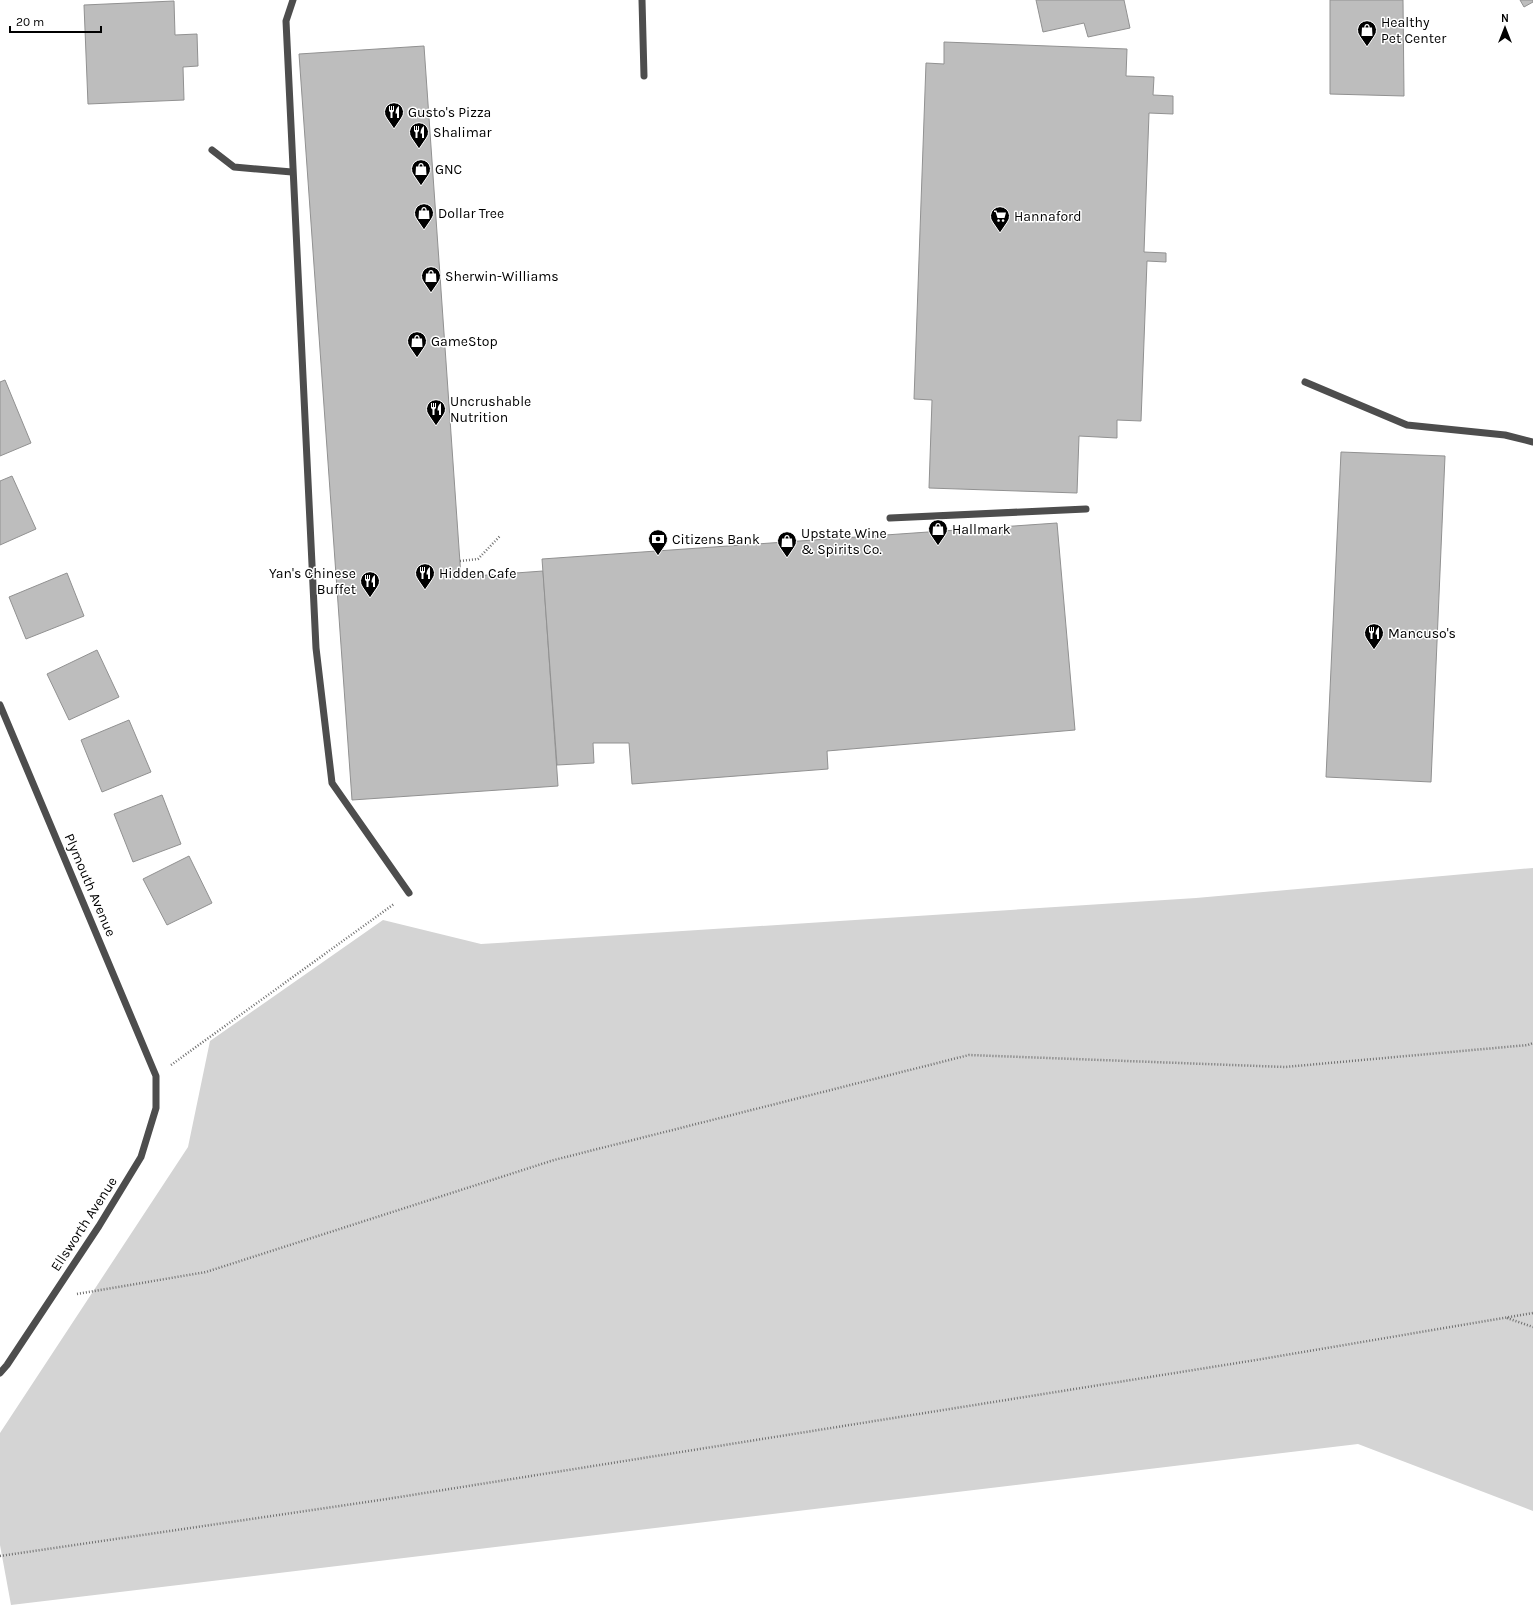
<svg xmlns="http://www.w3.org/2000/svg" width="1533" height="1606" viewBox="0 0 1533 1606" font-family="Karla,sans-serif">
	<style>
		.green { fill: #d4d4d4 }
		.building { fill: #bdbdbd; stroke: #919191 }
		.lines { fill: none; stroke-linecap: round; stroke-linejoin: round }
		.path { stroke: #6f6f6f; stroke-width: 2.5; stroke-dasharray: 1 2; stroke-linecap: butt }
		.minor { stroke: #4d4d4d; stroke-width: 7 }
		.labels { text-anchor: middle; dominant-baseline: central; stroke-width: 3; stroke-linejoin: round; paint-order: stroke }
		.poi-label { font-size: 14px; fill: #000; stroke: #fff; text-anchor: start }
		.street-label { font-size: 14px; fill: #000; stroke: #fff }
	</style>
	<rect width="100%" height="100%" fill="#fff"/>
	<path class="green" d="M1533 868V1511L1358 1444 11 1605 0 1545V1433L188 1147 210 1041 383 920 481 944 1196 898Z"/>
	<g class="building">
		<path d="M1036 0H1124L1130 28 1088 37 1084 23 1043 32Z"/>
		<path d="M1330 0H1403L1404 96 1330 94Z"/>
		<path d="M1520 0H1533V2L1524 7Z"/>
		<path d="M174 1 175 35 197 34 198 66 183 67 184 100 88 104 84 5Z"/>
		<path d="M944 42 1127 49 1126 76 1154 77 1153 95 1173 96V114L1149 113 1144 252 1166 253V262L1147 261 1141 421 1117 420V438L1079 436 1077 493 929 488 932 400 914 399 926 63 944 64Z"/>
		<path d="M424 46 461 577 543 571 558 786 352 800 299 54Z"/>
		<path d="M5 380 31 443 0 456V382Z"/>
		<path d="M1341 452 1445 456 1431 782 1326 777Z"/>
		<path d="M12 476 36 529 0 545V481Z"/>
		<path d="M1057 523 1075 730 827 751 828 769 632 784 629 743H593L594 763 557 765 542 559Z"/>
		<path d="M67 573 84 616 26 639 9 597Z"/>
		<path d="M97 650 119 697 69 720 47 674Z"/>
		<path d="M129 720 151 772 102 792 81 740Z"/>
		<path d="M162 795 181 844 133 862 114 814Z"/>
		<path d="M189 856 212 903 167 925 143 879Z"/>
	</g>
	<g class="lines">
		<g class="path">
			<path d="M460 561 478 559 500 536"/>
			<path d="M171 1065 394 904"/>
			<path d="M77 1294 206 1272 554 1160 969 1055 1285 1067 1528 1045 1533 1043"/>
			<path d="M1507 1318 1533 1327"/>
			<path d="M0 1556 387 1499 1256 1360 1533 1313"/>
		</g>
		<g class="minor">
			<path d="M293 0 286 21 316 648 332 783 409 893"/>
			<path d="M642 0 644 76"/>
			<path d="M212 150 234 167 292 172"/>
			<path d="M1305 382 1407 425 1505 435 1533 442"/>
			<path d="M890 518 1086 509"/>
			<path d="M0 705 156 1076V1108L141 1157 99 1226 7 1365 0 1373"/>
		</g>
	</g>
	<defs>
		<symbol id="shop-pin" viewBox="-11 -11 22 30"><path d="M0 17L-7.5 6A9.5 9.5 0 1 1 7.5 6Z" fill="#000" stroke="#fff"/><path d="M-5-2.5h2.3a2.7 3.5 0 0 1 5.4 0H5L5.5 6h-11ZM-1.5-2.5h3a1.5 2.3 0 0 0-3 0Z" fill="#fff"/></symbol>
		<symbol id="restaurant-pin" viewBox="-11 -11 22 30"><path d="M0 17L-7.5 6A9.5 9.5 0 1 1 7.5 6Z" fill="#000" stroke="#fff"/><path d="M-5-6h1v4h1v-4h1v4h1v-4h1v5L-1.5 .5V6h-2V.5L-5-1ZM5-6V6H3V1.5H1.5Q1.5-4 5-6Z" fill="#fff"/></symbol>
		<symbol id="supermarket-pin" viewBox="-11 -11 22 30"><path d="M0 17L-7.5 6A9.5 9.5 0 1 1 7.5 6Z" fill="#000" stroke="#fff"/><path d="M-6-5.5h2.5l.6 2H6L4.5 2H-2.5L-4.4-4H-6ZM-1.5 3.2a1.3 1.3 0 1 0 .1 0ZM3 3.2a1.3 1.3 0 1 0 .1 0Z" fill="#fff"/></symbol>
		<symbol id="bank-pin" viewBox="-11 -11 22 30"><path d="M0 17L-7.5 6A9.5 9.5 0 1 1 7.5 6Z" fill="#000" stroke="#fff"/><path d="M-6-4H6V4H-6ZM0-2.3a2.3 2.3 0 1 0 0 4.6a2.3 2.3 0 1 0 0-4.6Z" fill="#fff"/></symbol>
	</defs>
	<g fill-rule="evenodd">
		<use href="#shop-pin" x="1356" y="19" width="22" height="30"/>
		<use href="#restaurant-pin" x="383" y="101" width="22" height="30"/>
		<use href="#restaurant-pin" x="408" y="121" width="22" height="30"/>
		<use href="#shop-pin" x="410" y="158" width="22" height="30"/>
		<use href="#shop-pin" x="413" y="202" width="22" height="30"/>
		<use href="#supermarket-pin" x="989" y="205" width="22" height="30"/>
		<use href="#shop-pin" x="420" y="265" width="22" height="30"/>
		<use href="#shop-pin" x="406" y="330" width="22" height="30"/>
		<use href="#restaurant-pin" x="425" y="398" width="22" height="30"/>
		<use href="#shop-pin" x="927" y="518" width="22" height="30"/>
		<use href="#bank-pin" x="647" y="528" width="22" height="30"/>
		<use href="#shop-pin" x="776" y="530" width="22" height="30"/>
		<use href="#restaurant-pin" x="414" y="562" width="22" height="30"/>
		<use href="#restaurant-pin" x="359" y="570" width="22" height="30"/>
		<use href="#restaurant-pin" x="1363" y="622" width="22" height="30"/>
	</g>
	<g class="labels">
		<g class="poi-label">
			<text x="1381" y="22">Healthy<tspan x="1381" dy="16">Pet Center</tspan></text>
			<text x="408" y="112">Gusto's Pizza</text>
			<text x="433" y="132">Shalimar</text>
			<text x="435" y="169">GNC</text>
			<text x="438" y="213">Dollar Tree</text>
			<text x="1014" y="216">Hannaford</text>
			<text x="445" y="276">Sherwin-Williams</text>
			<text x="431" y="341">GameStop</text>
			<text x="450" y="401">Uncrushable<tspan x="450" dy="16">Nutrition</tspan></text>
			<text x="952" y="529">Hallmark</text>
			<text x="801" y="533">Upstate Wine<tspan x="801" dy="16">&amp; Spirits Co.</tspan></text>
			<text x="672" y="539">Citizens Bank</text>
			<text x="356" y="573" text-anchor="end">Yan's Chinese<tspan x="356" dy="16">Buffet</tspan></text>
			<text x="439" y="573">Hidden Cafe</text>
			<text x="1388" y="633">Mancuso's</text>
		</g>
		<g class="street-label">
			<text transform="translate(90 885) rotate(67)">Plymouth Avenue</text>
			<text transform="translate(84 1224) rotate(-57)">Ellsworth Avenue</text>
		</g>
	</g>
	<g transform="translate(1505 28)" stroke="#ffffff" stroke-width="3" paint-order="stroke">
	<path d="M0-3L7 15L0 10L-7 15Z" fill="#000000"/>
	<text y="-6" font-size="11" font-weight="bold" text-anchor="middle" fill="#000000">N</text>
	</g>
	<path d="M10 26v6h91v-6" fill="none" stroke="#000000" stroke-width="2"/>
	<text x="16" y="26" font-size="12" fill="#000000" stroke="#ffffff" stroke-width="3" paint-order="stroke">20 m</text>
</svg>
